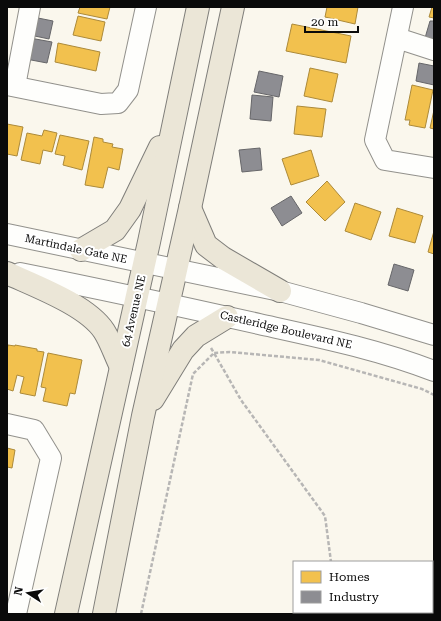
<svg xmlns="http://www.w3.org/2000/svg" width="441" height="621" viewBox="0 0 441 621" font-family="'Roboto Serif',serif">
	<style>
		.homes { fill: #f2c14e; stroke: #ac8a3a }
		.industry { fill: #8d8d92; stroke: #666669 }
		.lines { fill: none; stroke-linecap: round; stroke-linejoin: round }
		.minor-casing { stroke: #92918c; stroke-width: 22 }
		.major-casing { stroke: #7f7e7a; stroke-width: 24 }
		.path { stroke: #b7b6b5; stroke-width: 2.5; stroke-dasharray: 4 2; stroke-linecap: butt }
		.minor { stroke: #fefefc; stroke-width: 20 }
		.major { stroke: #ebe6d7; stroke-width: 22 }
		.labels { text-anchor: middle; dominant-baseline: central; stroke-width: 4; stroke-linejoin: round; paint-order: stroke }
		.street-label { font-size: 11px; fill: #0a0a0a; stroke: #fff }
	</style>
	<rect width="100%" height="100%" fill="#faf7ed"/>
	<g class="homes">
		<path d="M80 7H110L107 19 78 13Z"/>
		<path d="M327 7H358L355 24 325 17Z"/>
		<path d="M432 7H434V18L429 17Z"/>
		<path d="M78 16 105 22 101 41 73 35Z"/>
		<path d="M292 24 351 36 346 63 286 51Z"/>
		<path d="M58 43 100 52 96 71 55 62Z"/>
		<path d="M310 68 338 74 332 102 304 96Z"/>
		<path d="M412 85 433 90 425 128 409 125 410 120H405Z"/>
		<path d="M297 106 326 109 322 137 294 134Z"/>
		<path d="M434 110V129L430 128Z"/>
		<path d="M7 124 23 127 17 156 7 154Z"/>
		<path d="M44 130 57 133 52 152 43 150 40 164 21 160 27 133 42 136Z"/>
		<path d="M60 135 89 141 82 170 63 165 65 156 55 154Z"/>
		<path d="M94 137 103 139V142L113 144 112 147 123 149 119 170 108 167 103 188 85 185Z"/>
		<path d="M311 150 319 176 291 185 282 159Z"/>
		<path d="M327 181 345 202 325 221 306 202Z"/>
		<path d="M355 203 381 212 371 240 345 231Z"/>
		<path d="M397 208 423 216 415 243 389 236Z"/>
		<path d="M434 231V254L428 252Z"/>
		<path d="M8 345 15 346V345L37 349V351L44 352 35 396 20 393 24 377 17 375 13 391 7 389V350Z"/>
		<path d="M48 353 82 360 75 394 70 393 67 406 43 401 46 388 41 387Z"/>
		<path d="M7 448 15 450 12 468 7 467Z"/>
	</g>
	<g class="industry">
		<path d="M33 17 53 21 49 39 30 35Z"/>
		<path d="M430 21H434V40L425 38Z"/>
		<path d="M30 38 52 42 47 63 26 59Z"/>
		<path d="M419 63 434 66V85L416 81Z"/>
		<path d="M259 71 283 76 279 97 254 92Z"/>
		<path d="M252 95 273 97 271 121 250 119Z"/>
		<path d="M260 148 262 170 242 172 239 150Z"/>
		<path d="M291 196 302 213 282 226 271 208Z"/>
		<path d="M394 264 414 270 408 291 388 285Z"/>
	</g>
	<g class="lines">
		<defs>
			<g id="minor">
				<path d="M403 7 375 140 385 160 434 168"/>
				<path d="M397 38 434 50"/>
				<path d="M7 85 101 104 118 103 128 90 146 7"/>
				<path d="M15 86 30 7"/>
				<path d="M7 234 280 291 361 313 434 335"/>
				<path d="M20 273C100 289 179 306 259 324 318 337 377 349 434 371"/>
				<path d="M7 424 34 430 51 458 16 614"/>
			</g>
			<g id="major">
				<path d="M190 208 206 245 223 258 280 291"/>
				<path d="M81 250 115 230 130 209 160 147"/>
				<path d="M7 273C35 286 87 305 104 331 111 342 115 355 121 367"/>
				<path d="M153 399 183 350 196 336 227 317"/>
				<path d="M66 614 149 242 198 7"/>
				<path d="M104 614 143 416 190 208 233 7"/>
			</g>
		</defs>
		<use href="#minor" class="minor-casing"/>
		<use href="#major" class="major-casing"/>
		<g class="path">
			<path d="M211 348 214 353 230 352 319 360 422 389 434 395"/>
			<path d="M338 612V614"/>
			<path d="M141 614 193 374 214 353 241 400 325 516 331 562"/>
		</g>
		<use href="#minor" class="minor"/>
		<use href="#major" class="major"/>
	</g>
	<g class="labels">
		<g class="street-label">
			<text transform="translate(76 249) rotate(12)">Martindale Gate NE</text>
			<text transform="translate(134 311) rotate(-77)">64 Avenue NE</text>
			<text transform="translate(286 330) rotate(13)">Castleridge Boulevard NE</text>
		</g>
	</g>
	<rect width="441" height="621" fill="none" stroke="#0a0a0a" stroke-width="16"/>
	<rect x="293" y="561" width="140" height="52" fill="#ffffff" stroke="#9d9d9d"/>
	<rect x="301" y="571" width="20" height="12" fill="#f2c14e" stroke="#9d9d9d"/>
	<text x="329" y="581" font-size="12" fill="#0a0a0a">Homes</text>
	<rect x="301" y="591" width="20" height="12" fill="#8d8d92" stroke="#9d9d9d"/>
	<text x="329" y="601" font-size="12" fill="#0a0a0a">Industry</text>
	<g transform="translate(28 593) rotate(282)" stroke="#ffffff" stroke-width="3" paint-order="stroke">
	<path d="M0-3L7 15L0 10L-7 15Z" fill="#0a0a0a"/>
	<text y="-6" font-size="11" font-weight="bold" text-anchor="middle" fill="#0a0a0a">N</text>
	</g>
	<path d="M305 26v6h53v-6" fill="none" stroke="#0a0a0a" stroke-width="2"/>
	<text x="311" y="26" font-size="12" fill="#0a0a0a" stroke="#ffffff" stroke-width="3" paint-order="stroke">20 m</text>
</svg>
